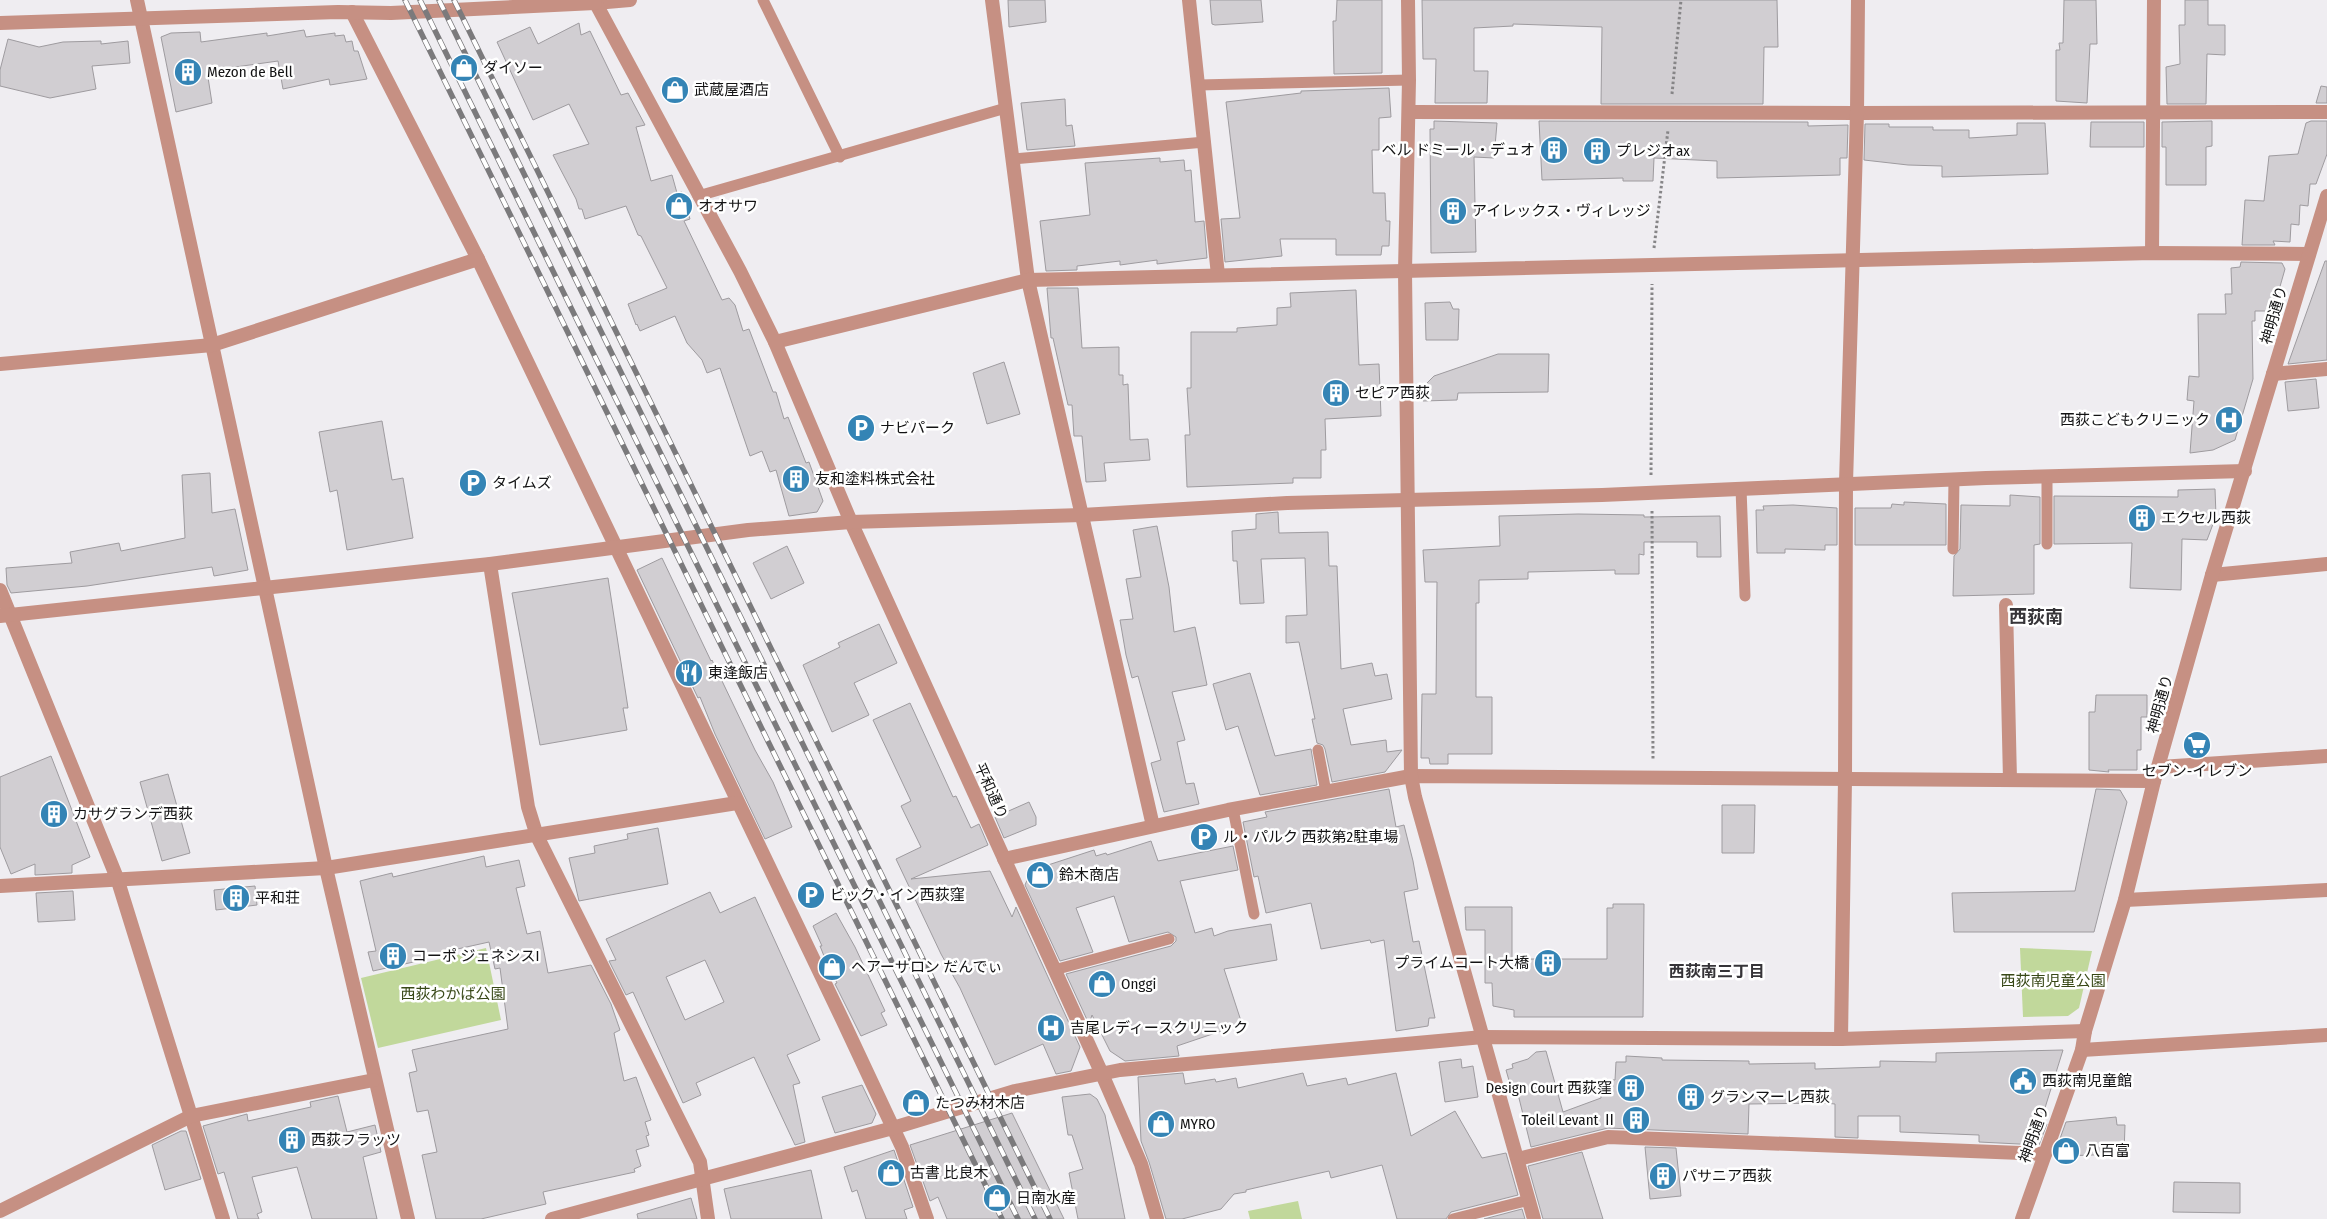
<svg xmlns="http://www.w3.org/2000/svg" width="2327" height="1219" viewBox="0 0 2327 1219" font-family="'Fira Sans Condensed','Noto Sans JP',sans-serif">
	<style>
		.green { fill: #c1d89b }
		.building { fill: #d1ced2; stroke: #9e9b9f; fill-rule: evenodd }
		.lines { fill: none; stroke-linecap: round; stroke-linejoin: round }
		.path { stroke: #868587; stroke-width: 3; stroke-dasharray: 2.5 2.5; stroke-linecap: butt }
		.service { stroke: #c69083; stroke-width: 11 }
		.minor { stroke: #c69083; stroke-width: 14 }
		.tertiary { stroke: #c69083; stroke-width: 14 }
		.rail-casing { stroke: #7b7a7c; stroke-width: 5.5 }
		.rail { stroke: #fff; stroke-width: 4; stroke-dasharray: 11; stroke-linecap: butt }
		.labels { text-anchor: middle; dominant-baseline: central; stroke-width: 5; stroke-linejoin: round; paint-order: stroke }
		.poi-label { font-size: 15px; fill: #131314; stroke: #fff; text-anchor: start }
		.street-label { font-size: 15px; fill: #131314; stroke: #fff }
		.park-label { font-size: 15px; fill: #384817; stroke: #fff }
		.neighbourhood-label { font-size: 16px; font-weight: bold; fill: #363438; stroke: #fff }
		.quarter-label { font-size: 18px; font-weight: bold; fill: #363438; stroke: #fff }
	</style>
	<rect width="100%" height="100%" fill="#efedf1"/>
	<g class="green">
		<path d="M486 948 501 1020 378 1048 361 978Z"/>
		<path d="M2020 948 2092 951 2079 1008 2068 1016 2023 1017Z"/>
		<path d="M1298 1201 1302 1219H1250L1248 1211Z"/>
	</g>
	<g class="building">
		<path d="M1008 0H1045L1046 22 1009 27Z"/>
		<path d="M1210 0H1261L1263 22 1215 25 1212 24Z"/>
		<path d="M1337 0H1382V73L1334 74 1333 21H1336Z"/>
		<path d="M1422 0H1777L1778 47H1764L1763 104H1601L1602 27 1513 24V26L1474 28V71H1488L1487 103H1435L1436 59H1423Z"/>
		<path d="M2064 0H2096L2097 44H2090L2087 103 2056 101V50H2060L2059 43H2063Z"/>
		<path d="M2185 0H2208V25H2225V55L2207 54 2206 104H2167L2166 67 2180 64 2179 25H2185Z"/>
		<path d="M579 23 581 35 590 31 621 95 628 93 645 125 636 127 651 181 672 175 677 193 682 192 690 219 684 221 722 300 729 298 735 305 743 331 749 329 773 392H776L784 419 788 417 806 463 809 462 823 501 817 512 789 516 776 470 770 472 762 451 750 456 720 368 707 373 702 360 687 343 675 316 640 331 637 324 636 325 628 304 667 288 641 236 638 235 626 206 585 219 582 209H579L576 199 553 155 589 144 569 104 533 120 497 42 530 27 538 44Z"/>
		<path d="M304 30 306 37 335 33V36L344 35 346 42 352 41 354 51H358L367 79 330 85 329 79 283 89 278 61 207 71 212 103 176 112 161 37 171 33 200 32 201 42 267 33V36Z"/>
		<path d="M8 39 39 47 63 42 101 41V44L128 41 130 63 92 66 96 89 50 98 0 86V70Z"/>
		<path d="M2321 86 2327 87V103H2316Z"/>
		<path d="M1389 88 1391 117 1379 118V150H1372L1373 193H1385L1386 221H1390L1389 246H1382L1381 255H1336V239H1280L1282 256 1225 262 1221 219 1240 218 1226 102 1301 93V91Z"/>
		<path d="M1065 99 1066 126 1072 125 1075 146 1027 150 1021 103Z"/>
		<path d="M1434 121 1497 123 1494 158 1474 157 1476 252 1431 253 1430 129H1434Z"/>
		<path d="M1539 121 1808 122V126L1848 125 1847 158H1840V175L1717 178V161L1654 158 1653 181H1623V178L1542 180Z"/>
		<path d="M2212 121V146L2206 147V185H2166V147H2162V122Z"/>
		<path d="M2311 121H2327V154L2316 184H2310L2308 206 2300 205 2299 225 2291 224 2290 242 2273 241 2275 245H2242L2245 200 2264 201 2269 156 2298 154 2306 123Z"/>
		<path d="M2091 122H2144V147H2090Z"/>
		<path d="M2017 123H2045L2048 174 1942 177V166L1908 165 1864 160 1865 124H1889V127H1933V130H1969V138L2017 135Z"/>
		<path d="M1160 158V162L1184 160 1185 171 1191 170 1195 222 1204 221 1207 258 1157 264V260L1120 265V261L1077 266V270L1046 271 1040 221 1090 215 1085 163Z"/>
		<path d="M2325 261H2327V360L2288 364Z"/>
		<path d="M2241 262 2282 263 2285 269 2273 311H2255V321H2252L2253 379 2235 440 2213 450 2190 453 2194 401 2187 400 2189 376 2199 377 2198 314H2226L2225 294H2232L2231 268 2240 267Z"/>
		<path d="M1047 288H1078L1082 348 1119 347V375H1123V385L1128 384 1130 440 1148 439 1150 460 1104 463 1106 481 1086 482 1082 436H1074L1072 405H1068L1053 338H1051Z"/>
		<path d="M1356 290 1359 365 1379 364 1381 416 1325 419 1326 450H1321V478H1293V483L1187 487 1185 435H1190L1187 388H1191V332H1237V328L1277 325V308L1291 307 1290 293Z"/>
		<path d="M1450 302 1453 309H1459L1458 340H1426L1425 303Z"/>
		<path d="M1498 354H1549L1548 392 1458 393 1457 400 1423 401 1426 384 1434 376Z"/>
		<path d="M1004 362 1020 414 987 424 973 373Z"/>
		<path d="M2316 379 2319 408 2288 411 2285 382Z"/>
		<path d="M382 421 392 480 403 478 413 538 347 550 337 490 330 492 319 432Z"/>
		<path d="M210 473 212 513 235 509 248 570 214 576 212 567 87 586 11 593 7 585 6 568 72 563 70 552 119 543 121 551 185 538 182 475Z"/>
		<path d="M2215 489 2216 516 2207 540 2182 539 2181 590 2130 588 2132 543 2054 544V496L2178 497V490Z"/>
		<path d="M2010 495 2040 497V544L2034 545V594L1953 596 1954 556 1960 549 1961 505 2010 506Z"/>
		<path d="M1904 502 1946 504V545H1855V508H1891L1892 504 1904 505Z"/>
		<path d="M1793 505 1837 508V545H1825V550L1785 549V553H1757L1756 510H1764L1763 506Z"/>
		<path d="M1278 512 1279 533 1328 532 1329 566H1337L1341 669 1372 663 1375 676 1387 674 1392 699 1343 709 1351 745 1386 740 1387 752 1402 750 1385 772 1332 782 1325 749 1323 745 1317 743 1312 719H1315L1299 642 1286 643V616L1307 615 1305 558 1261 559 1264 603 1240 604 1237 561H1233L1232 531 1256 529V514Z"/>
		<path d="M1578 514 1644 515V517L1720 516 1721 557H1697V542H1644V555L1639 554V574H1615V570L1528 572V579L1479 580V603H1476V697H1492V754H1448V764H1430L1429 758H1421L1422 694H1436L1437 582H1425L1423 550 1500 546 1499 516Z"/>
		<path d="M1157 526 1169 587 1174 632 1195 627 1207 685 1172 692 1185 740 1177 742 1186 784 1194 783 1199 804 1164 812 1151 763 1161 760 1138 676 1132 678 1126 655 1120 620 1133 619 1126 579 1141 577 1133 530Z"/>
		<path d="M787 546 804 583 771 599 753 563Z"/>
		<path d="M662 558 711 661 712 660 755 750 773 782 792 827 765 839 715 734 700 697 698 698 637 570Z"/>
		<path d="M608 578 628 708H623L627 730 540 745 512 593Z"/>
		<path d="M879 624 897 663 854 683 869 715 832 732 803 665 840 647 838 643Z"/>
		<path d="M1250 673 1275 756 1311 749 1317 785 1260 795 1238 726 1226 730 1213 684Z"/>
		<path d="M2096 695H2147V717H2141V750H2137V770H2108L2109 772 2089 770V712H2095Z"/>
		<path d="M910 703 953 797 956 796 971 828 979 824 988 845 911 879 990 871 1012 917 1016 907 1080 1047 1071 1071 1056 1074 1043 1044 995 1065 960 988 941 954 896 859 921 847 901 806 911 801 873 720Z"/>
		<path d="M51 756 90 857 72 865V873L35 875V864L11 874 0 847V777Z"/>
		<path d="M168 774 190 853 162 861 140 782Z"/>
		<path d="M1389 789 1396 827 1404 825 1413 861 1418 889 1404 892 1413 942 1419 941 1435 1018H1429L1428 1026 1396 1031 1384 940 1371 943 1370 940 1321 949 1311 903 1266 913 1258 876 1254 877 1243 822 1267 817 1265 812Z"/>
		<path d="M2096 789 2120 790 2127 802 2094 932H1954L1952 893 2075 891Z"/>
		<path d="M1029 802 1036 817V825L1004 838 995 817Z"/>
		<path d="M1722 805H1755L1754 853H1722Z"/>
		<path d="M658 828 668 884 579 901 569 858 595 853 594 846 628 839 627 834Z"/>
		<path d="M1151 841 1158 861 1233 846 1238 870 1180 881 1195 933 1212 928 1214 936 1228 931 1271 924 1277 960 1224 969 1242 1024 1177 1046 1179 1056 1125 1061 1110 1051 1092 1015 1089 1024 1066 974 1171 946 1176 941V937L1168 932 1129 942 1114 896 1076 908 1093 952 1060 961 1025 885 1033 866 1048 865 1094 850 1096 856 1106 853 1107 855Z"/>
		<path d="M484 856 486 867 519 860 525 886 516 888 527 934 540 931 548 973 591 965 611 1004 620 1030 614 1033 624 1081 636 1077 651 1120 645 1122 649 1135 646 1136 649 1146 636 1150 641 1166 634 1169 635 1172 543 1192 546 1204 481 1219H436L422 1155 437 1152 428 1110 417 1112 409 1073 417 1071 412 1050 508 1029 500 968 495 969 489 942 417 958 418 961 373 971 368 952 376 951 360 881 392 873 393 877Z"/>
		<path d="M255 886 257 905 216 910 214 890Z"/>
		<path d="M73 891 75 920 38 922 36 893Z"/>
		<path d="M710 892 720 913 755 897 820 1040 787 1055 800 1083 793 1085 805 1142 795 1145 754 1057 696 1083 701 1095 683 1103 633 992 626 995 609 961 616 960 606 939ZM705 960 724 1002 685 1020 666 977Z"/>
		<path d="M1613 904H1644L1643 1017H1514V1010L1493 1006 1492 983H1485V930H1466L1465 907H1512V959H1607V908H1613Z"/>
		<path d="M836 913 855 947 885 1011 881 1013 887 1025 861 1036 835 984 837 983 826 961 820 946H822L813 926Z"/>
		<path d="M2063 1050 2040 1124H2047L2039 1145 1979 1142V1135L1900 1132V1116H1858V1138L1835 1137V1104L1825 1103 1749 1104 1748 1134 1608 1128 1531 1147 1517 1090 1512 1091 1506 1070 1513 1068 1512 1064 1528 1059 1536 1052 1546 1051 1563 1112 1601 1098 1602 1079 1615 1080 1616 1062H1626V1056L1662 1058V1060L1749 1061V1064L1815 1063V1069L1880 1067V1061L1936 1062V1053Z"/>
		<path d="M1461 1059 1462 1068 1473 1066 1478 1097 1445 1102 1439 1062Z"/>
		<path d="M1183 1073 1185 1084 1215 1079 1216 1082 1236 1078 1238 1088 1303 1073 1307 1086 1346 1078 1348 1085 1396 1073 1411 1136 1455 1111 1482 1158 1506 1153 1518 1195 1451 1212 1446 1219H1397L1382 1165 1331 1178 1329 1171 1246 1190V1192L1234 1194 1221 1209 1182 1219H1166L1149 1162 1141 1141 1138 1077Z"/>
		<path d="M862 1085 876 1114 872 1123 835 1133 822 1097Z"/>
		<path d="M1090 1094 1097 1099 1105 1115 1125 1219H1078L1069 1173 1083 1169 1072 1135H1068L1062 1097Z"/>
		<path d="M338 1096 347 1132 375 1125 381 1152 363 1157 377 1219H312L297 1167 252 1177 262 1212 257 1214 259 1219H238L224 1172 218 1174 203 1126 247 1114 248 1121 311 1107 310 1102Z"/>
		<path d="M1012 1113 1064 1219H947L938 1197 930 1201 910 1145Z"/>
		<path d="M2116 1117 2117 1125H2125L2124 1154 2060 1156V1147H2057L2066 1122Z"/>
		<path d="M181 1131H186L201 1179 165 1190 152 1145Z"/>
		<path d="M1645 1147 1676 1148 1681 1196 1650 1199Z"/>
		<path d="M894 1150 913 1207 904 1210 907 1219H866L857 1190 852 1192 844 1167Z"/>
		<path d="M1582 1152 1603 1219H1543L1528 1166Z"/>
		<path d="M811 1170 822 1219H731L724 1189Z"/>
		<path d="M2174 1182 2240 1183V1213L2173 1212Z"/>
		<path d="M691 1198 697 1219H638L637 1214Z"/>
		<path d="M1522 1209 1525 1219H1484Z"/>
	</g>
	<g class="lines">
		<g class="path">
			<path d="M1672 94 1681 0"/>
			<path d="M1654 248 1668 130"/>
			<path d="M1651 475 1652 284"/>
			<path d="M1652 511 1653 760"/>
		</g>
		<g class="service">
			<path d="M763 0 840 157"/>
			<path d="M1199 85 1409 80"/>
			<path d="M1013 159 1205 142"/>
			<path d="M698 196 1006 108"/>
			<path d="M1741 488 1745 596"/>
			<path d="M2047 544V476"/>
			<path d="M1953 549 1954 479"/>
			<path d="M1318 750 1326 792"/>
			<path d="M1233 809 1254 914"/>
			<path d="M1054 970 1169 939"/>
			<path d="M1453 1219 1529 1200"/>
		</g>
		<g class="minor">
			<path d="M137 0 326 868 408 1219"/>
			<path d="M992 0 1028 280 1153 826"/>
			<path d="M1189 0 1218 275"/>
			<path d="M595 3 630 0"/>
			<path d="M352 12 478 259 843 1021 902 1147 927 1219"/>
			<path d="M1409 112 1857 113 2327 112"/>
			<path d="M2152 253 2154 0"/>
			<path d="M775 342 1028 280 2152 253 2309 254"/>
			<path d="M0 364 212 345 478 259"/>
			<path d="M2273 374 2327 369"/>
			<path d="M851 522 1102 1074 1141 1164 1157 1219"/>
			<path d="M490 564 528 807 537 836 700 1162 708 1219"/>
			<path d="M2212 575 2327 564"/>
			<path d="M0 590 117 878 223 1219"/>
			<path d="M2006 605 2010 780"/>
			<path d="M2160 767 2327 756"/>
			<path d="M1004 859 1228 810 1411 776 2154 781"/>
			<path d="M0 886 326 868 737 803"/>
			<path d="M2125 900 2327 890"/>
			<path d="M1841 1039 1845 779 1846 483 1857 113 1858 0"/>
			<path d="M2082 1050 2327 1035"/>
			<path d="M1518 1159 1608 1137 2045 1154"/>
			<path d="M0 1211 191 1116 374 1080"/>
			<path d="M552 1219 893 1128 1015 1091 1120 1070 1483 1037 1841 1039 2085 1031"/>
		</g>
		<g class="tertiary">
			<path d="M594 0 740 271 775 342 851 522"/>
			<path d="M1408 0 1409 80 1405 271 1411 776 1415 797 1534 1219"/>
			<path d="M0 23 338 12 391 13 595 3"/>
			<path d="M0 616 490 564 748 530 851 522 1082 515 1287 503 1602 495 1986 478 2245 471"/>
			<path d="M2022 1219 2082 1050 2085 1031 2125 900 2154 781 2212 575 2327 196"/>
		</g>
		<defs>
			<g id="rail">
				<path d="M405 0 1002 1219"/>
				<path d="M420 0 1018 1219"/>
				<path d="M439 0 1035 1219"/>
				<path d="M454 0 1050 1219"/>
			</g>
		</defs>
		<use href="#rail" class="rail-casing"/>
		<use href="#rail" class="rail"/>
	</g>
	<defs>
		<symbol id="shop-disc" viewBox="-11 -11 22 22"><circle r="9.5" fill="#3484b5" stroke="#fff"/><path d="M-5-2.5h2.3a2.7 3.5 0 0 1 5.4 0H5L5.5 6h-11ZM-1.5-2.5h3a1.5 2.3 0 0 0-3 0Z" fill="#fff"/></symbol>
		<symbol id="building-disc" viewBox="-11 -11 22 22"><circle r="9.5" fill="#3484b5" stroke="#fff"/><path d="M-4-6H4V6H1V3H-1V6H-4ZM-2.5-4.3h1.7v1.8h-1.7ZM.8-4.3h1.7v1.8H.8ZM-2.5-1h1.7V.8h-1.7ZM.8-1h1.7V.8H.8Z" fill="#fff"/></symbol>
		<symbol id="hospital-disc" viewBox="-11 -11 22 22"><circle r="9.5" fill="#3484b5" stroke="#fff"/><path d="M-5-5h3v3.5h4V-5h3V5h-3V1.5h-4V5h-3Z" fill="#fff"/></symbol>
		<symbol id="parking-disc" viewBox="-11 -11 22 22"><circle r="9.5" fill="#3484b5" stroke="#fff"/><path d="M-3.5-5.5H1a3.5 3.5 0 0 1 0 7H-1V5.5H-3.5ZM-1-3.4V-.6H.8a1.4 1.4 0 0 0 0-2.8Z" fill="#fff"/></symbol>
		<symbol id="restaurant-disc" viewBox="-11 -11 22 22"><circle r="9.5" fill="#3484b5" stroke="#fff"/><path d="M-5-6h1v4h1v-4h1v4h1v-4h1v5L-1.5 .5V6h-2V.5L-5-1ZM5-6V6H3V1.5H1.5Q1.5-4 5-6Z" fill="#fff"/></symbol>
		<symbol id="supermarket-disc" viewBox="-11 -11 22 22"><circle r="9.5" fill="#3484b5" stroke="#fff"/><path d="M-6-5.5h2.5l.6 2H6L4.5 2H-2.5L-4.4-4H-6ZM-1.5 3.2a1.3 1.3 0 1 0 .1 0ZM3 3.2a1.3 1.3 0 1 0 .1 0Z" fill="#fff"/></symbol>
		<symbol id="civic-disc" viewBox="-11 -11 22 22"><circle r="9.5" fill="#3484b5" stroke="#fff"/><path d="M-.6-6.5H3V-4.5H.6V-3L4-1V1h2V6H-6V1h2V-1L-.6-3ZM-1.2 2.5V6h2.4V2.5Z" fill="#fff"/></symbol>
	</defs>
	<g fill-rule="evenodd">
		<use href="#shop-disc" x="448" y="52" width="32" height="32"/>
		<use href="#building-disc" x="172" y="56" width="32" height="32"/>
		<use href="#shop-disc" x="659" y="74" width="32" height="32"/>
		<use href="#building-disc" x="1538" y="134" width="32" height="32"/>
		<use href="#building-disc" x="1581" y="135" width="32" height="32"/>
		<use href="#shop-disc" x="663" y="190" width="32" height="32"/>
		<use href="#building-disc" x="1437" y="195" width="32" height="32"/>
		<use href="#building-disc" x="1320" y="377" width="32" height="32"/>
		<use href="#hospital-disc" x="2213" y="404" width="32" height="32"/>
		<use href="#parking-disc" x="845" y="412" width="32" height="32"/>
		<use href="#building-disc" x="780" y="463" width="32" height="32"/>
		<use href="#parking-disc" x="457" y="467" width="32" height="32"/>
		<use href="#building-disc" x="2126" y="502" width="32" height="32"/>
		<use href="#restaurant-disc" x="673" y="657" width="32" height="32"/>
		<use href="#supermarket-disc" x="2181" y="729" width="32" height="32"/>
		<use href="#building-disc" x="38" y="798" width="32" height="32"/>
		<use href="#parking-disc" x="1188" y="821" width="32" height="32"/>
		<use href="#shop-disc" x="1024" y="859" width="32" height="32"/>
		<use href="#parking-disc" x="795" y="879" width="32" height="32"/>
		<use href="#building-disc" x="220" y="882" width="32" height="32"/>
		<use href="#building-disc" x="377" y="940" width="32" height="32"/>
		<use href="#building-disc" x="1532" y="947" width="32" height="32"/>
		<use href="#shop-disc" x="816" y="951" width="32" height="32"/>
		<use href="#shop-disc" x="1086" y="968" width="32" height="32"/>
		<use href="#hospital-disc" x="1035" y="1012" width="32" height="32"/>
		<use href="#civic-disc" x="2007" y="1065" width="32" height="32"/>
		<use href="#building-disc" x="1615" y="1072" width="32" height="32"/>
		<use href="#building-disc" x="1675" y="1081" width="32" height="32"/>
		<use href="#shop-disc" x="900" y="1087" width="32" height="32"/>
		<use href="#building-disc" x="1620" y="1104" width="32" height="32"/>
		<use href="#shop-disc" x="1145" y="1108" width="32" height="32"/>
		<use href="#building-disc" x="276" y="1124" width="32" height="32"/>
		<use href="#shop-disc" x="2050" y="1135" width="32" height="32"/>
		<use href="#shop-disc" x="875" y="1157" width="32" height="32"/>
		<use href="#building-disc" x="1647" y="1160" width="32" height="32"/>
		<use href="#shop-disc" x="981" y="1182" width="32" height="32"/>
	</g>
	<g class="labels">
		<g class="poi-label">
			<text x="483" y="68">ダイソー</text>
			<text x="207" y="72">Mezon de Bell</text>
			<text x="694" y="90">武蔵屋酒店</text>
			<text x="1535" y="150" text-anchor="end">ベル ドミール・デュオ</text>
			<text x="1616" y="151">プレジオax</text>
			<text x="698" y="206">オオサワ</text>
			<text x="1472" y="211">アイレックス・ヴィレッジ</text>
			<text x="1355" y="393">セピア西荻</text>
			<text x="2210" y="420" text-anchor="end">西荻こどもクリニック</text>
			<text x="880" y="428">ナビパーク</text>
			<text x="815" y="479">友和塗料株式会社</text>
			<text x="492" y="483">タイムズ</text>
			<text x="2161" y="518">エクセル西荻</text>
			<text x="708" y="673">東逢飯店</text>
			<text x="2197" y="771" text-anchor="middle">セブン-イレブン</text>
			<text x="73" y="814">カサグランデ西荻</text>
			<text x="1223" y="837">ル・パルク 西荻第2駐車場</text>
			<text x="1059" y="875">鈴木商店</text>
			<text x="830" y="895">ビック・イン西荻窪</text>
			<text x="255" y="898">平和荘</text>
			<text x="412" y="956">コーポ ジェネシスI</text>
			<text x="1529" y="963" text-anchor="end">プライムコート大橋</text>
			<text x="851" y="967">ヘアーサロン だんでぃ</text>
			<text x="1121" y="984">Onggi</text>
			<text x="1070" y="1028">吉尾レディースクリニック</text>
			<text x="2042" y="1081">西荻南児童館</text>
			<text x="1612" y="1088" text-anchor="end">Design Court 西荻窪</text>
			<text x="1710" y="1097">グランマーレ西荻</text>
			<text x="935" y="1103">たつみ材木店</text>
			<text x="1617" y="1120" text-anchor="end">Toleil Levant Ⅱ</text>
			<text x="1180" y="1124">MYRO</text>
			<text x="311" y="1140">西荻フラッツ</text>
			<text x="2085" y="1151">八百富</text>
			<text x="910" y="1173">古書 比良木</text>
			<text x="1682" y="1176">パサニア西荻</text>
			<text x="1016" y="1198">日南水産</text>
		</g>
		<g class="street-label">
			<text transform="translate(2274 315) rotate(-74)">神明通り</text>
			<text transform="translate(2160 704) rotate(-75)">神明通り</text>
			<text transform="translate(991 791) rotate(66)">平和通り</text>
			<text transform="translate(2034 1134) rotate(-70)">神明通り</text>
		</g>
		<g class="park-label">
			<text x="2053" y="981">西荻南児童公園</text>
			<text x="453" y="994">西荻わかば公園</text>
		</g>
		<g class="neighbourhood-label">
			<text x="1717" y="971">西荻南三丁目</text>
		</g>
		<g class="quarter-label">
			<text x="2036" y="617">西荻南</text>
		</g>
	</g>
</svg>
